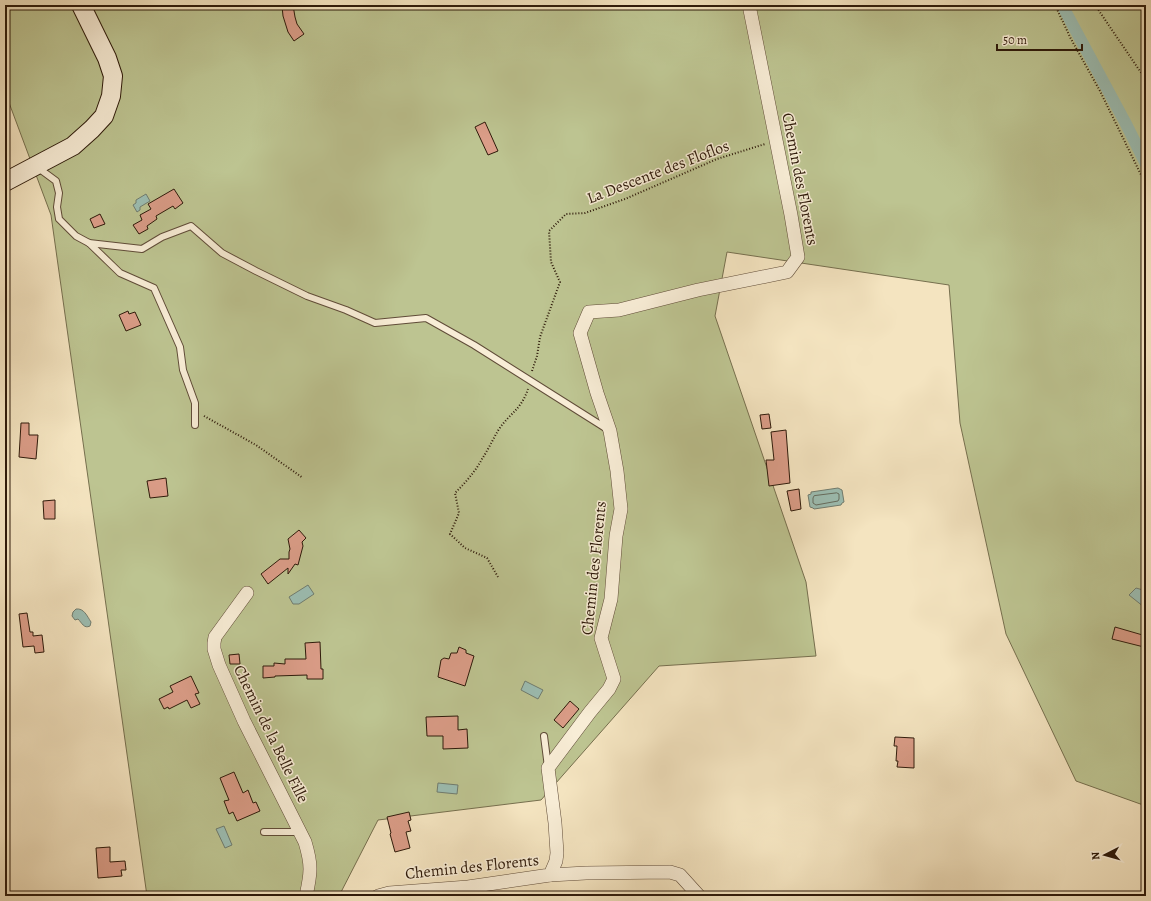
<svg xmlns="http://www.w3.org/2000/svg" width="1151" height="901" viewBox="0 0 1151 901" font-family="Alegreya,serif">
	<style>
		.green { fill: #bdc491; stroke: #766f4e }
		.water { fill: #9cbeb3; stroke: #707c6f }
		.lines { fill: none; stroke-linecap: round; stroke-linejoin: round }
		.shore { stroke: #656c5e; stroke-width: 1 }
		.canal { stroke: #9cbeb3; stroke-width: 12 }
		.building { fill: #db9d88; stroke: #2e1a0a }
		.lane-casing { stroke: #604c38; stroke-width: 8 }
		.street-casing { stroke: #604c38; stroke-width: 14 }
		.secondary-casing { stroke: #2e1a0a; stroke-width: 20 }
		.path { stroke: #2e1a0a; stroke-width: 2; stroke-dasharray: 1 2; stroke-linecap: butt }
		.lane { stroke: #f8edd6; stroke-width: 6 }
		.street { stroke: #f8edd6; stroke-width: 13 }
		.secondary { stroke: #f8edd6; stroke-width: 18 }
		.labels { text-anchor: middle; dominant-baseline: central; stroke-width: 3; stroke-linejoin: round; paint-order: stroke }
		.street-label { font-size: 16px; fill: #2e1a0a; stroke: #f8edd6 }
	</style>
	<rect width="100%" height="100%" fill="#f4e4c0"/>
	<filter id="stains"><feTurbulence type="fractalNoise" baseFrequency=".005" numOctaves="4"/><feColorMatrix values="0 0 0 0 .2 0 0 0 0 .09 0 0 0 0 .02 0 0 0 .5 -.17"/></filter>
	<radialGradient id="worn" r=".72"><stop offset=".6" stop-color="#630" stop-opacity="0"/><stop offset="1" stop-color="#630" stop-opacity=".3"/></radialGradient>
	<path class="green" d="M5 5H1146V806L1076 781 1006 634 960 423 949 285 727 252 715 316 806 582 816 656 659 666 541 800 378 820 339 896H147L51 215 5 92Z"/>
	<g class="water">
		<path d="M146 194 150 201 140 207V210L137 212 133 205 136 203V200Z"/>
		<path d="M838 488 842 490 844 502 842 503 841 505 814 509 813 508 810 507 808 495 811 494V492Z"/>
		<path d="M308 585 314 594 299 604H293L289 597Z"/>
		<path d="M1136 588 1143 590 1144 592 1146 594V606L1144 607 1129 595Z"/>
		<path d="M76 609C84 608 87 616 91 622L90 626C84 629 82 623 78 619L75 620 72 616 73 612Z"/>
		<path d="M525 681 543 690 538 699 521 690Z"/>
		<path d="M438 783 458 785 457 794 437 792Z"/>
		<path d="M224 826 232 845 225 848 216 829Z"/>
	</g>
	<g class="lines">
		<path class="shore" d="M837 493 839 494V499L838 501 816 505 813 503V498L814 496Z"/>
		<path class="canal" d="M1062 5 1125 122 1146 164"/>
	</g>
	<g class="building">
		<path d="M293 5 295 17 297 24 304 34 294 41 288 32 283 16 282 6Z"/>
		<path d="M485 122 498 151 488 155 475 127Z"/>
		<path d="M174 189 183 203 175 209 173 206 156 216 157 219 147 226 148 229 139 234 133 225 142 220 140 215 151 209 148 204Z"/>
		<path d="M100 214 105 224 94 228 90 219Z"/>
		<path d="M128 311 129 314 135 312 141 325 126 331 119 315Z"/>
		<path d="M769 414 771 428 762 429 760 415Z"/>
		<path d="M21 423H29V435H38L36 459 19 457Z"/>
		<path d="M786 430 790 483 769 486 766 460H774L771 432Z"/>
		<path d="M166 478 168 496 150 498 147 481Z"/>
		<path d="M799 489 801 509 791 511 787 491Z"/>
		<path d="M55 500V519H44L43 501Z"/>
		<path d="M299 530 306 538 302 542 303 546 298 565 295 564 288 574V568L268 584 261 574 280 559H289V552L290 549 288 539Z"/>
		<path d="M27 613 30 632H33V636L42 635 44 652 35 653 34 646 23 647 19 614Z"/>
		<path d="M1115 627 1146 636 1144 647 1112 639Z"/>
		<path d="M320 642 321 669H323V679H307V675L275 676V677L263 678V666H274V663L285 664V659H306L305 643Z"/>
		<path d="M459 647 466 650V653L474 656 465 686 438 677 441 660 444 658 449 659 451 653H457Z"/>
		<path d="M239 654 240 664H230L229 655Z"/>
		<path d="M191 676 199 693 195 694 200 704 191 708 187 700 169 709 168 707 164 709 159 699 173 692 170 686Z"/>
		<path d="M570 701 579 709 563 728 554 720Z"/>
		<path d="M458 716V730L467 729 468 748 443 749V736H427L426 717Z"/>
		<path d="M895 737 914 738V768L897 767 898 761H896L897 746H894Z"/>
		<path d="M234 772 243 793 248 790 253 803 256 802 260 811 237 821 233 812 229 814 224 801 229 800 220 778Z"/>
		<path d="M409 812 411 820 408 821 411 831 406 832 410 848 395 852 390 834 391 833 387 817Z"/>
		<path d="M110 847V862L125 861 126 870H121L122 876 98 878 96 848Z"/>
	</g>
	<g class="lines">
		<defs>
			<g id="lane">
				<path d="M37 167 56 181 59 193 57 207 59 219 76 236 89 243 142 249 162 237 191 226 222 253 256 271 307 296 346 310 375 323 426 318 474 345 607 429"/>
				<path d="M89 243 120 273 154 288 180 347 183 370 195 403V425"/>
				<path d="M544 736 548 767"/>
				<path d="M264 832H300"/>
			</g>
			<g id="street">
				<path d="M247 593 215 637 214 643V649L219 665 244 721 305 842C312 865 311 873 306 896"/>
				<path d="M550 875 586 873 670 872 680 875 699 896"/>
				<path d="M378 896 389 893 468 887 550 875 556 861 557 853 555 823 548 768 590 712 609 689 614 679 601 638 611 599 616 536 621 509 617 471 610 431 597 393 580 333 589 312 619 310 698 290 787 272 798 257 791 215 749 5"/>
			</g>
			<path id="secondary" d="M5 182 73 146 92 129 104 116 111 96 113 76 107 58 81 5"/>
		</defs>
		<use href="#lane" class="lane-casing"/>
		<use href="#street" class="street-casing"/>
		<use href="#secondary" class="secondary-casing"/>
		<g class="path">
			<path d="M1055 5 1071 39 1100 91 1146 185"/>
			<path d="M1095 5 1144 77 1146 83"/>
			<path d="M532 371 537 356 540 337 560 282 551 262 549 231 566 214 585 213 625 199 717 159 765 144"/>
			<path d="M204 416 256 445 303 478"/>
			<path d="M498 577 487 558 465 548 450 534 459 513 455 493C465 483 475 472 482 459 488 450 493 439 499 429 510 413 521 410 528 389"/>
		</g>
		<use href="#lane" class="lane"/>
		<use href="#street" class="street"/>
		<use href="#secondary" class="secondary"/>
	</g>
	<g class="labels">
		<g class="street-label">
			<text transform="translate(658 172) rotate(-21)">La Descente des Floflos</text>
			<text transform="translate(800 179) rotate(79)">Chemin des Florents</text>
			<text transform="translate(594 568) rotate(-84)">Chemin des Florents</text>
			<text transform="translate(271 734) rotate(64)">Chemin de la Belle Fille</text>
			<text transform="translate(472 867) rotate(-6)">Chemin des Florents</text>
		</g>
	</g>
	<rect width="1151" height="901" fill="none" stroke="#f4e4c0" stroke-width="20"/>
	<rect x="6" y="6" width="1139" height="889" fill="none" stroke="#2e1a0a" stroke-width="2"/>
	<rect x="10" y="10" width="1131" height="881" fill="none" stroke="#2e1a0a"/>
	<g transform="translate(1105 855) rotate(264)" stroke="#f8edd6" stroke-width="3" paint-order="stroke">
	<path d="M0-3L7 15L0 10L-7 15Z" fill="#2e1a0a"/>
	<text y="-6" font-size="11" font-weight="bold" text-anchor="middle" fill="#2e1a0a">N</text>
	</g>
	<path d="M997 44v6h85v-6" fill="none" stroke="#2e1a0a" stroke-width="2"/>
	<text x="1003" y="44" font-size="12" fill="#2e1a0a" stroke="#f8edd6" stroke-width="3" paint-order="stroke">50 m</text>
	<rect width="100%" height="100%" filter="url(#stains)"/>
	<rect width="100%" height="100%" fill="url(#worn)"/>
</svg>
